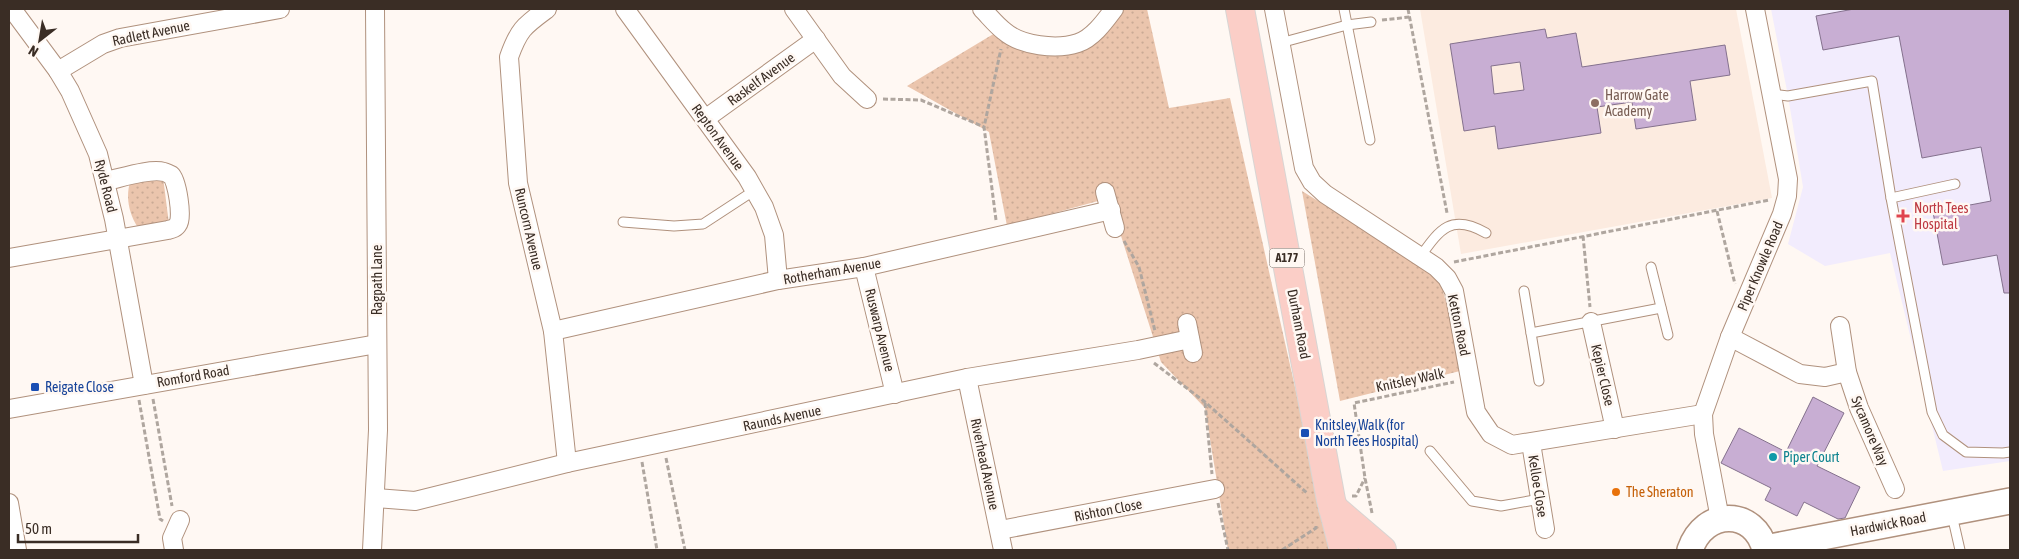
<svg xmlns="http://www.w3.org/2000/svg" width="2019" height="559" viewBox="0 0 2019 559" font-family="'Asap Condensed',sans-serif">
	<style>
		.built { fill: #fcebe0 }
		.medical { fill: #f2ecfd }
		.grass { fill: url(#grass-dots) }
		.building { fill: #c8aed3; stroke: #84718d; fill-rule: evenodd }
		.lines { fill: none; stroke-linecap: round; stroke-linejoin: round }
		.lane-casing { stroke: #b0917d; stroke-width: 11 }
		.street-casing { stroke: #b0917d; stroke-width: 20 }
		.secondary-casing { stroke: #b0917d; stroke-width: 28 }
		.primary-casing { stroke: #d8d5d3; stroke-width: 30 }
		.path { stroke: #afa69f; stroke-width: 3; stroke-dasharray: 5 2.5; stroke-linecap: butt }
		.lane { stroke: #fff; stroke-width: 9 }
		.street { stroke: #fff; stroke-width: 18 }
		.secondary { stroke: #fff; stroke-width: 25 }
		.primary { stroke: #fbcec7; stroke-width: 28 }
		.education-dot { fill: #8d6e63; stroke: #fff8f3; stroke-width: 2 }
		.health-dot { fill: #e0444e; stroke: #fff8f3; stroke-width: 2 }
		.transit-dot { fill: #1a4fb4; stroke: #fff8f3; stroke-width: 2 }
		.culture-dot { fill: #0f9aa8; stroke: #fff8f3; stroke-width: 2 }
		.food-dot { fill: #e8710a; stroke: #fff8f3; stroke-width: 2 }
		.labels { text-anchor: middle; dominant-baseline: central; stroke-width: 5; stroke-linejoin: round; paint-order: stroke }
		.shield { fill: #fff8f3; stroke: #756a63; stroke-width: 1 }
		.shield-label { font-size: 12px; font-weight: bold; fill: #3a2d25 }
		.street-label { font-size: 14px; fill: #3a2d25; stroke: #fff8f3 }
		.education-label { font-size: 14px; fill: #785e54; stroke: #fff8f3; text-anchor: start }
		.health-label { font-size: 14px; fill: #be3a42; stroke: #fff8f3; text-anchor: start }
		.transit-label { font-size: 14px; fill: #164399; stroke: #fff8f3; text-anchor: start }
		.culture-label { font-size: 14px; fill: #0d838f; stroke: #fff8f3; text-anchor: start }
		.food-label { font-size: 14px; fill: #c56008; stroke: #fff8f3; text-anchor: start }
	</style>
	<defs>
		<pattern id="grass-dots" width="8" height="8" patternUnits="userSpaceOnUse" patternTransform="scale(1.25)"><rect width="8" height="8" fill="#ebc5ad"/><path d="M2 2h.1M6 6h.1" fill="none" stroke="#caaa95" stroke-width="1.8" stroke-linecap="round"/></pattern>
	</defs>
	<rect width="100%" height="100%" fill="#fff8f3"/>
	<path class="built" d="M1420 9H1736L1772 198 1461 254Z"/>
	<path class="medical" d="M1771 9H2010V461L1943 471 1890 253 1825 266 1788 244 1803 187 1788 96Z"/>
	<g class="grass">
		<path d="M1123 9H1147L1169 108 1230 98 1315 476 1395 550H1228L1205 408 1161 362 1109 198 1007 226 989 132 907 86 1000 30 1058 51Z"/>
		<path d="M163 177 169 224 140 230C130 218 125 198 130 183Z"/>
		<path d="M1302 191 1439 276 1464 370 1340 401Z"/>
	</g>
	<g class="building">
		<path d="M1854 9H2010V293H2004L1997 255 1943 265 1933 212 1991 201 1981 147 1922 158 1899 36 1823 50 1816 16Z"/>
		<path d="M1545 29 1547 38 1576 33 1582 67 1725 45 1730 75 1690 81 1696 120 1636 129 1632 102 1597 107 1601 133 1498 149 1495 126 1464 131 1450 44ZM1520 62 1524 90 1494 94 1491 66Z"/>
		<path d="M1813 397 1844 413 1817 466 1860 487 1845 518 1838 519 1804 502 1797 516 1765 500 1771 488 1721 463 1739 428 1786 452Z"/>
	</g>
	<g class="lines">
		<defs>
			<g id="lane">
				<path d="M1344 9 1370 140"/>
				<path d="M1280 43 1347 25 1371 22"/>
				<path d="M1771 94 1788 96 1872 81 1891 198 1932 412 1943 435 1966 452 2003 453 2010 452"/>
				<path d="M1891 198 1955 184"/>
				<path d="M623 222 674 226 703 224 755 190"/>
				<path d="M1420 257C1440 229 1451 213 1486 233"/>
				<path d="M1651 267 1668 335"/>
				<path d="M1524 291 1539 381"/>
				<path d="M1531 333 1661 308"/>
				<path d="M1430 451 1472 501 1501 506 1540 499"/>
				<path d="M1952 515 1960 550"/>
			</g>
			<g id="street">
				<path d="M12 9 58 71 70 91 98 154 114 219 144 385"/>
				<path d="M547 9C524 26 519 29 509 57L518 183 553 331 567 463"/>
				<path d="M625 9 747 177 764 207 774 235 778 280"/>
				<path d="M794 9 842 76 867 99"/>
				<path d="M982 9C989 16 996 25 1004 31 1021 46 1057 50 1078 43 1093 38 1105 21 1114 9"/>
				<path d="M1274 9 1304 168 1312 182 1325 194 1436 267 1447 278 1454 291 1476 412 1491 434 1512 445 1703 414"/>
				<path d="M58 71 103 44 120 38 280 9"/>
				<path d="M705 119 816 39"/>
				<path d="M1105 192 1115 228"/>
				<path d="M9 258 168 230C172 229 176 228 178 224 183 218 177 180 171 175 171 175 165 172 164 172 150 168 121 178 106 181"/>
				<path d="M864 267 895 394"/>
				<path d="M1591 322 1615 429"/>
				<path d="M1187 323 1193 353"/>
				<path d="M1840 326 1847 372 1859 408 1895 489"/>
				<path d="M553 331 778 280 864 267 1111 210"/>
				<path d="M1730 337 1800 374 1825 377 1847 372"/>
				<path d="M967 378 1003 550"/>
				<path d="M9 409 377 344"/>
				<path d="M1531 443 1545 529"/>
				<path d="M376 498 415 501 567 463 967 378 1138 350 1190 339"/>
				<path d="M9 503 17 550"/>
				<path d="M1720 519 1704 434 1703 414 1730 337 1782 214 1787 196 1788 179 1755 9"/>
				<path d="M1000 530 1215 489"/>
				<path d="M174 550 172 538 180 520"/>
				<path d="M372 550 378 430 375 9"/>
			</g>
			<g id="secondary">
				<path d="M1765 548 2010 501"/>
				<path d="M1690 550C1704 508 1755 508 1765 550"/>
			</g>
			<g id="primary">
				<path d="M1240 9 1331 500 1344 550"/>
				<path d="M1333 508 1382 550"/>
			</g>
		</defs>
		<use href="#lane" class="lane-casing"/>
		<use href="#street" class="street-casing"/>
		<use href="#secondary" class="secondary-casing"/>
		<use href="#primary" class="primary-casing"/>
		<g class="path">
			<path d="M1408 9 1447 213 1445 214"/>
			<path d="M1382 20 1410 17"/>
			<path d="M883 99 921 100 984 127"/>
			<path d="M1717 211 1735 284"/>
			<path d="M996 220 984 127 1001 49"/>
			<path d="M1583 236 1590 307"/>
			<path d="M1124 241 1139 267 1155 331"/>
			<path d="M1454 262 1769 200"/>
			<path d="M1154 363 1205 402 1307 493"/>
			<path d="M153 399 172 506"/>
			<path d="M139 400 160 519 163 521"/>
			<path d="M1205 403 1212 474"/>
			<path d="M666 458 685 550"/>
			<path d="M642 462 657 550"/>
			<path d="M1352 496H1356L1365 478"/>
			<path d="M1218 503 1228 550"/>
			<path d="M1372 513 1365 478 1354 403 1454 382"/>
			<path d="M1282 550 1316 528V526"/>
		</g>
		<use href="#lane" class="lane"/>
		<use href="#street" class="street"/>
		<use href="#secondary" class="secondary"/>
		<use href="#primary" class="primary"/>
	</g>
	<circle class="education-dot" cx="1595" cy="103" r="5"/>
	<path class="health-dot" d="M1900.5 208.5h5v5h5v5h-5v5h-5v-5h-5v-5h5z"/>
	<g class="transit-dot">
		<rect x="30" y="382" width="10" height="10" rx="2.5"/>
		<rect x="1300" y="428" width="10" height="10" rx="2.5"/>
	</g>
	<circle class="culture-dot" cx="1773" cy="457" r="5"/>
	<circle class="food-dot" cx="1616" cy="492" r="5"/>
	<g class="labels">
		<rect class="shield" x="1269.5" y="248.5" width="35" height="19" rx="4"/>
		<g class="shield-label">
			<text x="1287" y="258">A177</text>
		</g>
		<g class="street-label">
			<text transform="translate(151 33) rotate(-12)">Radlett Avenue</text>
			<text transform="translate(761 79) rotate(-36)">Raskelf Avenue</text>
			<text transform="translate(718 137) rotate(54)">Repton Avenue</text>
			<text transform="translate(106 186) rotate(76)">Ryde Road</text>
			<text transform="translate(529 229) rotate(77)">Runcorn Avenue</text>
			<text transform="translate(1760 266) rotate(-67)">Piper Knowle Road</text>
			<text transform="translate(832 271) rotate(-10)">Rotherham Avenue</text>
			<text transform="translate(377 280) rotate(-90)">Ragpath Lane</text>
			<text transform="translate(1299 324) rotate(79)">Durham Road</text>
			<text transform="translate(1459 325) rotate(78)">Ketton Road</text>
			<text transform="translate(880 330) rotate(76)">Ruswarp Avenue</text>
			<text transform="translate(1603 375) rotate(77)">Kepier Close</text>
			<text transform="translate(193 376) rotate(-10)">Romford Road</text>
			<text transform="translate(1410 380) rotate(-12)">Knitsley Walk</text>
			<text transform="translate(782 418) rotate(-12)">Raunds Avenue</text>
			<text transform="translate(1870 431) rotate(67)">Sycamore Way</text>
			<text transform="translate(985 464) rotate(78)">Riverhead Avenue</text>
			<text transform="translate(1538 486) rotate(81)">Kelloe Close</text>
			<text transform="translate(1108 510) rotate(-11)">Rishton Close</text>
			<text transform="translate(1888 524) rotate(-11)">Hardwick Road</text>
		</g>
		<g class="education-label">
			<text x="1605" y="95">Harrow Gate<tspan x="1605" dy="16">Academy</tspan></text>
		</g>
		<g class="health-label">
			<text x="1914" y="208">North Tees<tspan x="1914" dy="16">Hospital</tspan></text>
		</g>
		<g class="transit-label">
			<text x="45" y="387">Reigate Close</text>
			<text x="1315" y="425">Knitsley Walk (for<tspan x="1315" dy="16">North Tees Hospital)</tspan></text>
		</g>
		<g class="culture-label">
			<text x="1783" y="457">Piper Court</text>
		</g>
		<g class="food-label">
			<text x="1626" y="492">The Sheraton</text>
		</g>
	</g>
	<rect width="2019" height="559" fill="none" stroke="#3a2d25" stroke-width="20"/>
	<g transform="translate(40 40) rotate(211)" stroke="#fff8f3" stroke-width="4" paint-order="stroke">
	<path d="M0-4L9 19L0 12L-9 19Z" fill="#3a2d25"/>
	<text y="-8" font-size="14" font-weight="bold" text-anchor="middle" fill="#3a2d25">N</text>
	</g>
	<path d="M18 534v8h120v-8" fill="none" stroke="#3a2d25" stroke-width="2.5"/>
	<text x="25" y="534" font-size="15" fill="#3a2d25" stroke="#fff8f3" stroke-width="4" paint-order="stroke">50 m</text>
</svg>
